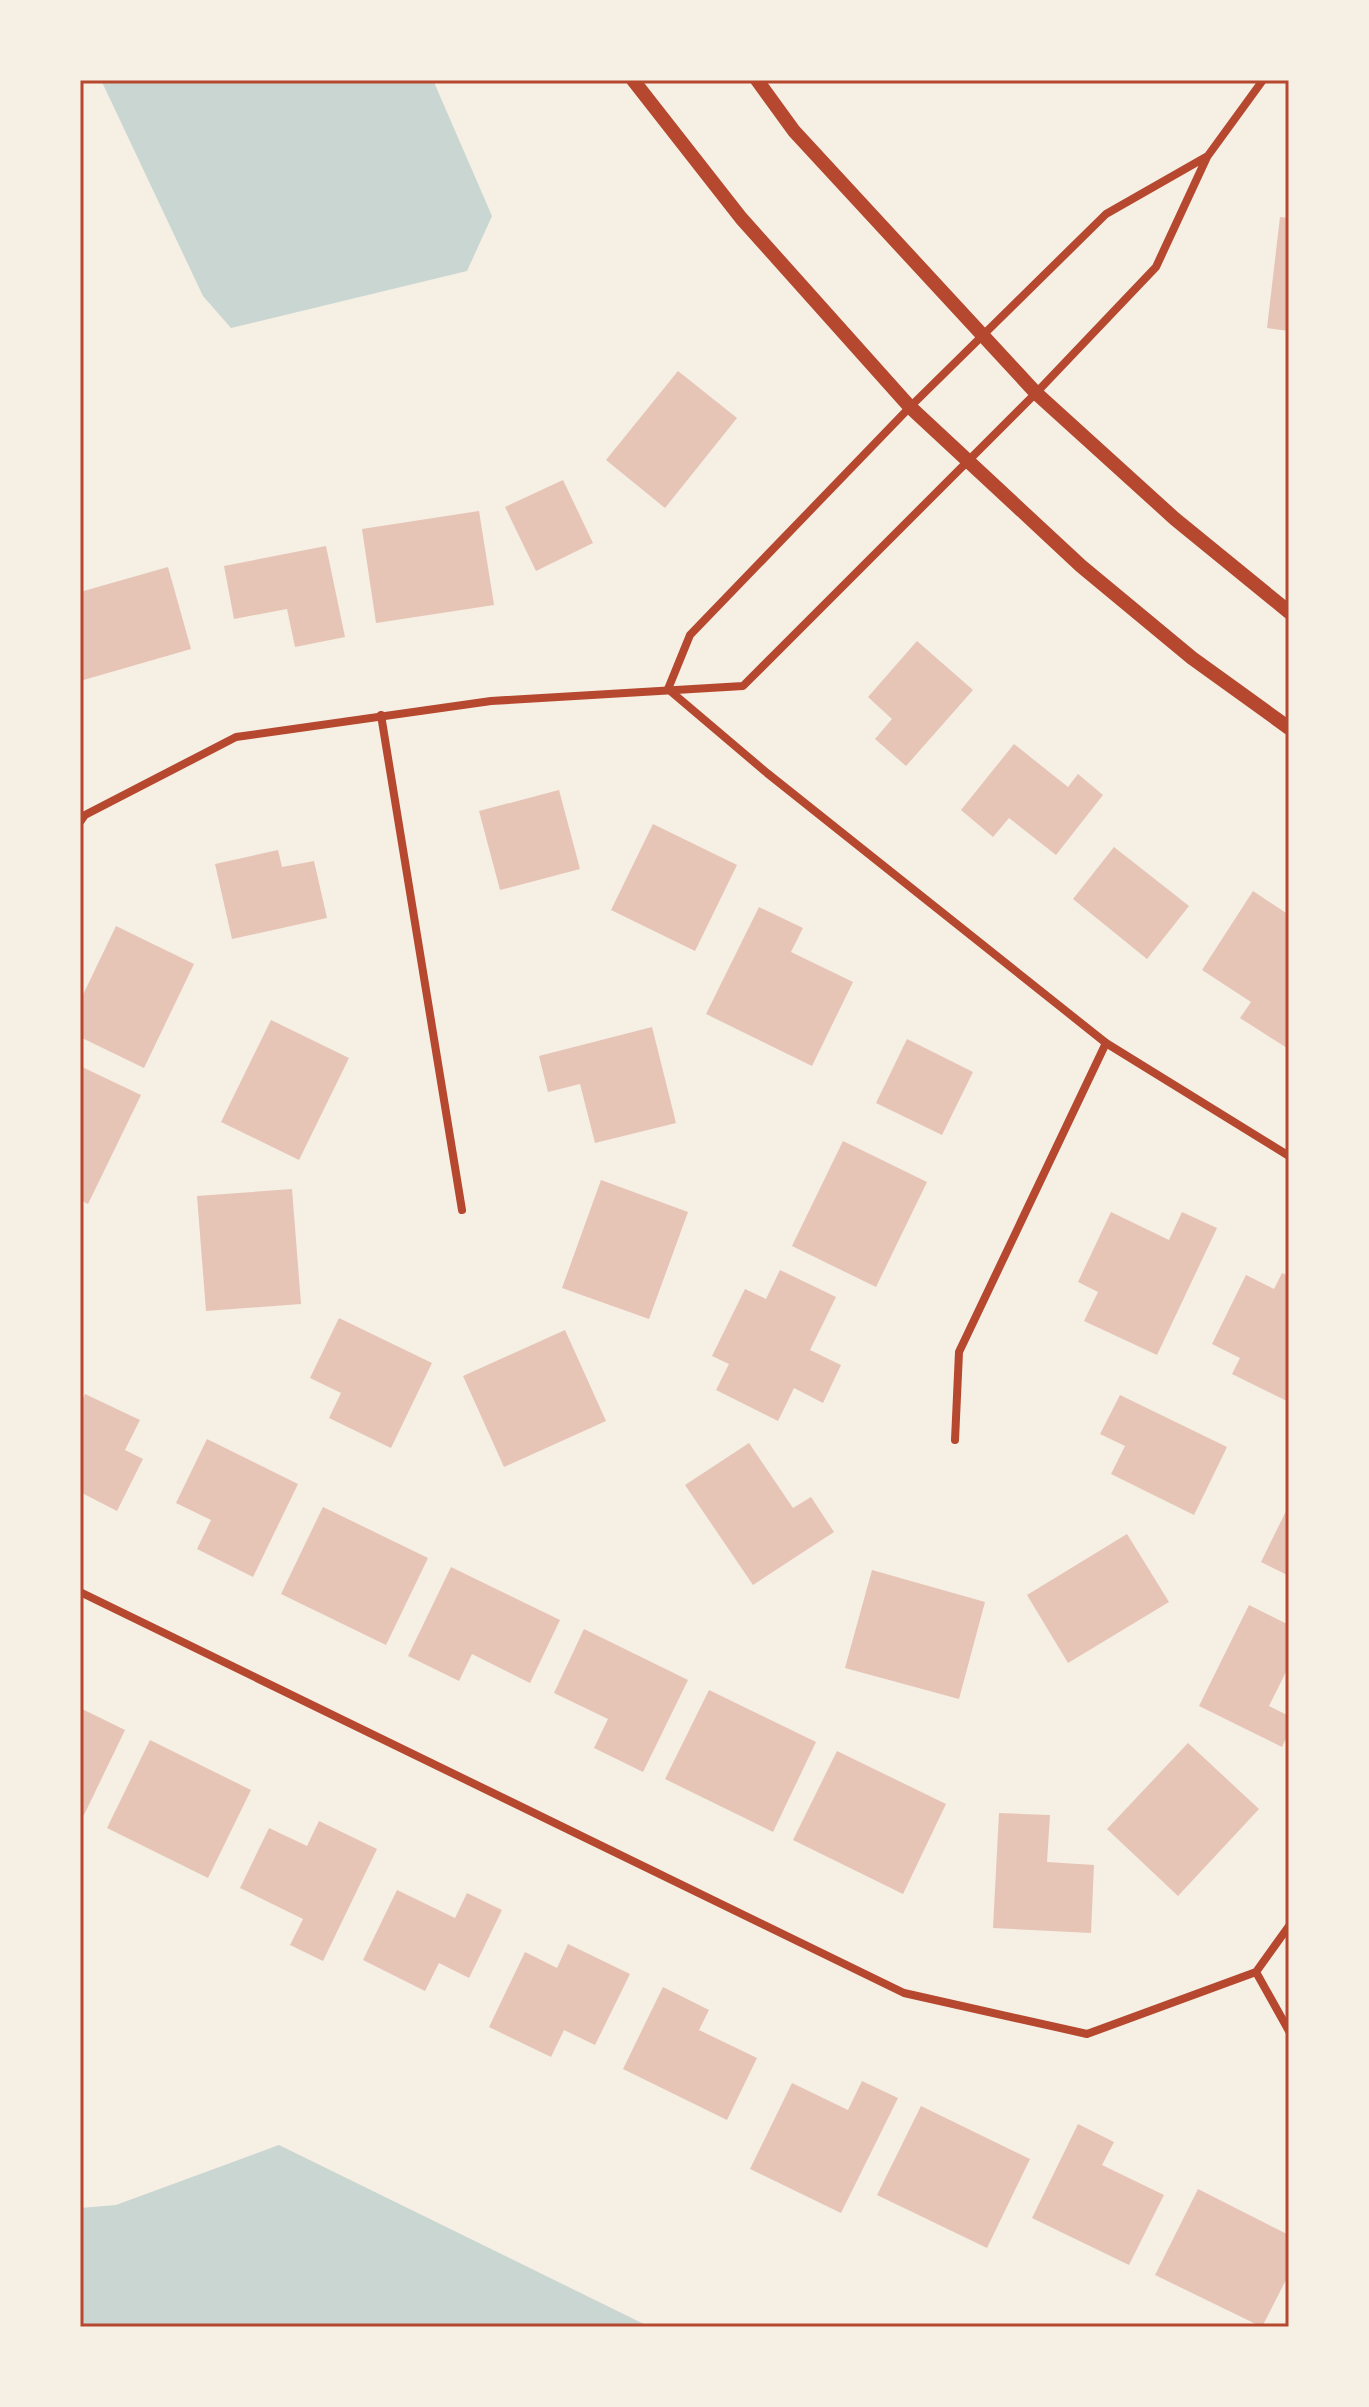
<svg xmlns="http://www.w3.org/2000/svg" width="1369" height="2407" viewBox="0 0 1369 2407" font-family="'Noto Sans',sans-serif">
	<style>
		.water { fill: #c9d6d2 }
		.building { fill: #e6c5b7 }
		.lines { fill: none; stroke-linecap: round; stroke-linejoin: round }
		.minor { stroke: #b5482f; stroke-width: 8 }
		.tertiary { stroke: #b5482f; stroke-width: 14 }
		.neatline { fill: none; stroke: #b5482f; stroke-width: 3 }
	</style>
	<rect width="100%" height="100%" fill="#f6efe4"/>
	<g class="water">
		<path d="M101 80H433L492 216 467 271 231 328 203 296Z"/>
		<path d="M279 2145 650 2327H80V2208L116 2205Z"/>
	</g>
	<g class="building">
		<path d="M1280 217 1289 218V331L1267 328Z"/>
		<path d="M678 371 737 418 665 508 606 460Z"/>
		<path d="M563 480 593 543 536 571 505 507Z"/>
		<path d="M479 511 494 605 376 623 362 529Z"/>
		<path d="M326 546 345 637 295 647 287 609 234 619 224 566Z"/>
		<path d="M168 567 191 649 80 681V592Z"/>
		<path d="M917 641 973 690 906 766 875 739 892 719 868 697Z"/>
		<path d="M1014 744 1068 787 1078 774 1103 795 1056 855 1009 818 993 837 961 810Z"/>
		<path d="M559 790 580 869 500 890 479 811Z"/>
		<path d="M653 824 737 865 695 951 611 910Z"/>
		<path d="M1114 847 1189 906 1147 959 1073 899Z"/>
		<path d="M278 850 282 867 314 861 327 918 232 939 215 864Z"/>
		<path d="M1253 891 1289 915V1044L1287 1048 1240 1018 1251 1002 1202 970Z"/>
		<path d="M759 907 803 928 791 952 853 982 812 1066 706 1014Z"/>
		<path d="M116 926 194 964 144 1068 80 1037V1001Z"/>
		<path d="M271 1020 349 1058 299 1160 221 1122Z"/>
		<path d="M652 1027 676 1123 595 1143 580 1084 548 1092 539 1056Z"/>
		<path d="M907 1039 973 1072 942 1135 876 1103Z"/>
		<path d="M80 1066 141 1095 88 1204 80 1200Z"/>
		<path d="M843 1141 927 1182 876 1287 792 1246Z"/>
		<path d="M601 1180 688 1212 649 1319 562 1288Z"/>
		<path d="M292 1189 301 1304 206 1311 197 1196Z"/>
		<path d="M1111 1212 1169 1240 1182 1212 1217 1228 1157 1355 1084 1321 1098 1292 1078 1282Z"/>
		<path d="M780 1270 836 1297 810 1350 841 1365 823 1403 794 1388 778 1421 716 1390 729 1364 712 1356 745 1289 766 1299Z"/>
		<path d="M1282 1273 1289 1276V1402L1232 1374 1240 1358 1212 1344 1246 1275 1274 1289Z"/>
		<path d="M339 1318 432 1363 391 1448 329 1418 341 1393 310 1378Z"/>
		<path d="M565 1330 606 1421 504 1467 463 1376Z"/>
		<path d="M85 1394 140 1420 125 1450 143 1459 117 1511 80 1492V1405Z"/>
		<path d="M1120 1395 1227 1447 1194 1515 1111 1474 1125 1446 1100 1434Z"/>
		<path d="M207 1439 298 1484 253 1577 197 1549 211 1520 176 1503Z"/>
		<path d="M749 1443 793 1508 811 1497 834 1532 753 1585 685 1485Z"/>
		<path d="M1289 1505V1576L1261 1562Z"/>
		<path d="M323 1507 428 1558 386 1645 281 1594Z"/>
		<path d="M1127 1534 1169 1602 1068 1663 1027 1595Z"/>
		<path d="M451 1567 560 1620 530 1683 472 1654 459 1681 408 1656Z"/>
		<path d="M872 1570 985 1602 959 1699 845 1668Z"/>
		<path d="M1249 1605 1289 1625V1671L1287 1670 1269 1706 1289 1716V1732L1282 1747 1199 1706Z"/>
		<path d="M584 1629 688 1680 643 1772 594 1748 608 1719 554 1693Z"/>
		<path d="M709 1690 816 1742 773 1832 665 1779Z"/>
		<path d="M80 1708 125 1730 84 1815 80 1814Z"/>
		<path d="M150 1740 251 1790 208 1878 107 1828Z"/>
		<path d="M1188 1743 1259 1809 1178 1896 1107 1829Z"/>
		<path d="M837 1751 946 1804 903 1894 793 1840Z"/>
		<path d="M999 1813 1050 1815 1047 1862 1094 1865 1091 1933 993 1928Z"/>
		<path d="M319 1821 377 1849 323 1961 290 1945 303 1919 240 1888 269 1828 307 1846Z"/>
		<path d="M397 1890 455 1918 467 1893 502 1910 469 1978 439 1963 425 1991 363 1960Z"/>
		<path d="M568 1944 630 1974 595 2045 564 2030 551 2057 489 2027 525 1952 557 1968Z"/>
		<path d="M663 1987 709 2010 699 2030 757 2058 727 2120 623 2069Z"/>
		<path d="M862 2081 898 2098 841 2213 750 2169 792 2083 848 2110Z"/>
		<path d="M921 2106 1030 2159 987 2248 877 2195Z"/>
		<path d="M1078 2124 1114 2142 1102 2165 1164 2195 1129 2265 1032 2218Z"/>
		<path d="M1198 2189 1289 2235V2274L1262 2327 1155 2275Z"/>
	</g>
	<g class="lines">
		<g class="minor">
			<path d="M668 689 767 773 1106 1043 1289 1156"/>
			<path d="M668 689 690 635 910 407 1106 214 1206 157"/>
			<path d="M381 715 462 1210"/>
			<path d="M80 822 85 815 236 737 491 701 743 686 1036 393 1156 267 1207 157 1263 80"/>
			<path d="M955 1440 959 1352 1106 1043"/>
			<path d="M80 1592 904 1993 1087 2034 1256 1972 1289 1926"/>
			<path d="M1256 1972 1289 2031"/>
		</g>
		<g class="tertiary">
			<path d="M633 80 741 218 910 407 1081 566 1192 658 1289 728"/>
			<path d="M757 80 794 131 1036 393 1175 519 1289 612"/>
		</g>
	</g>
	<rect width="1369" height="2407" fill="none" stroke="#f6efe4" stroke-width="164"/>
	<rect x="82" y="82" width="1205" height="2243" class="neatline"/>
</svg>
